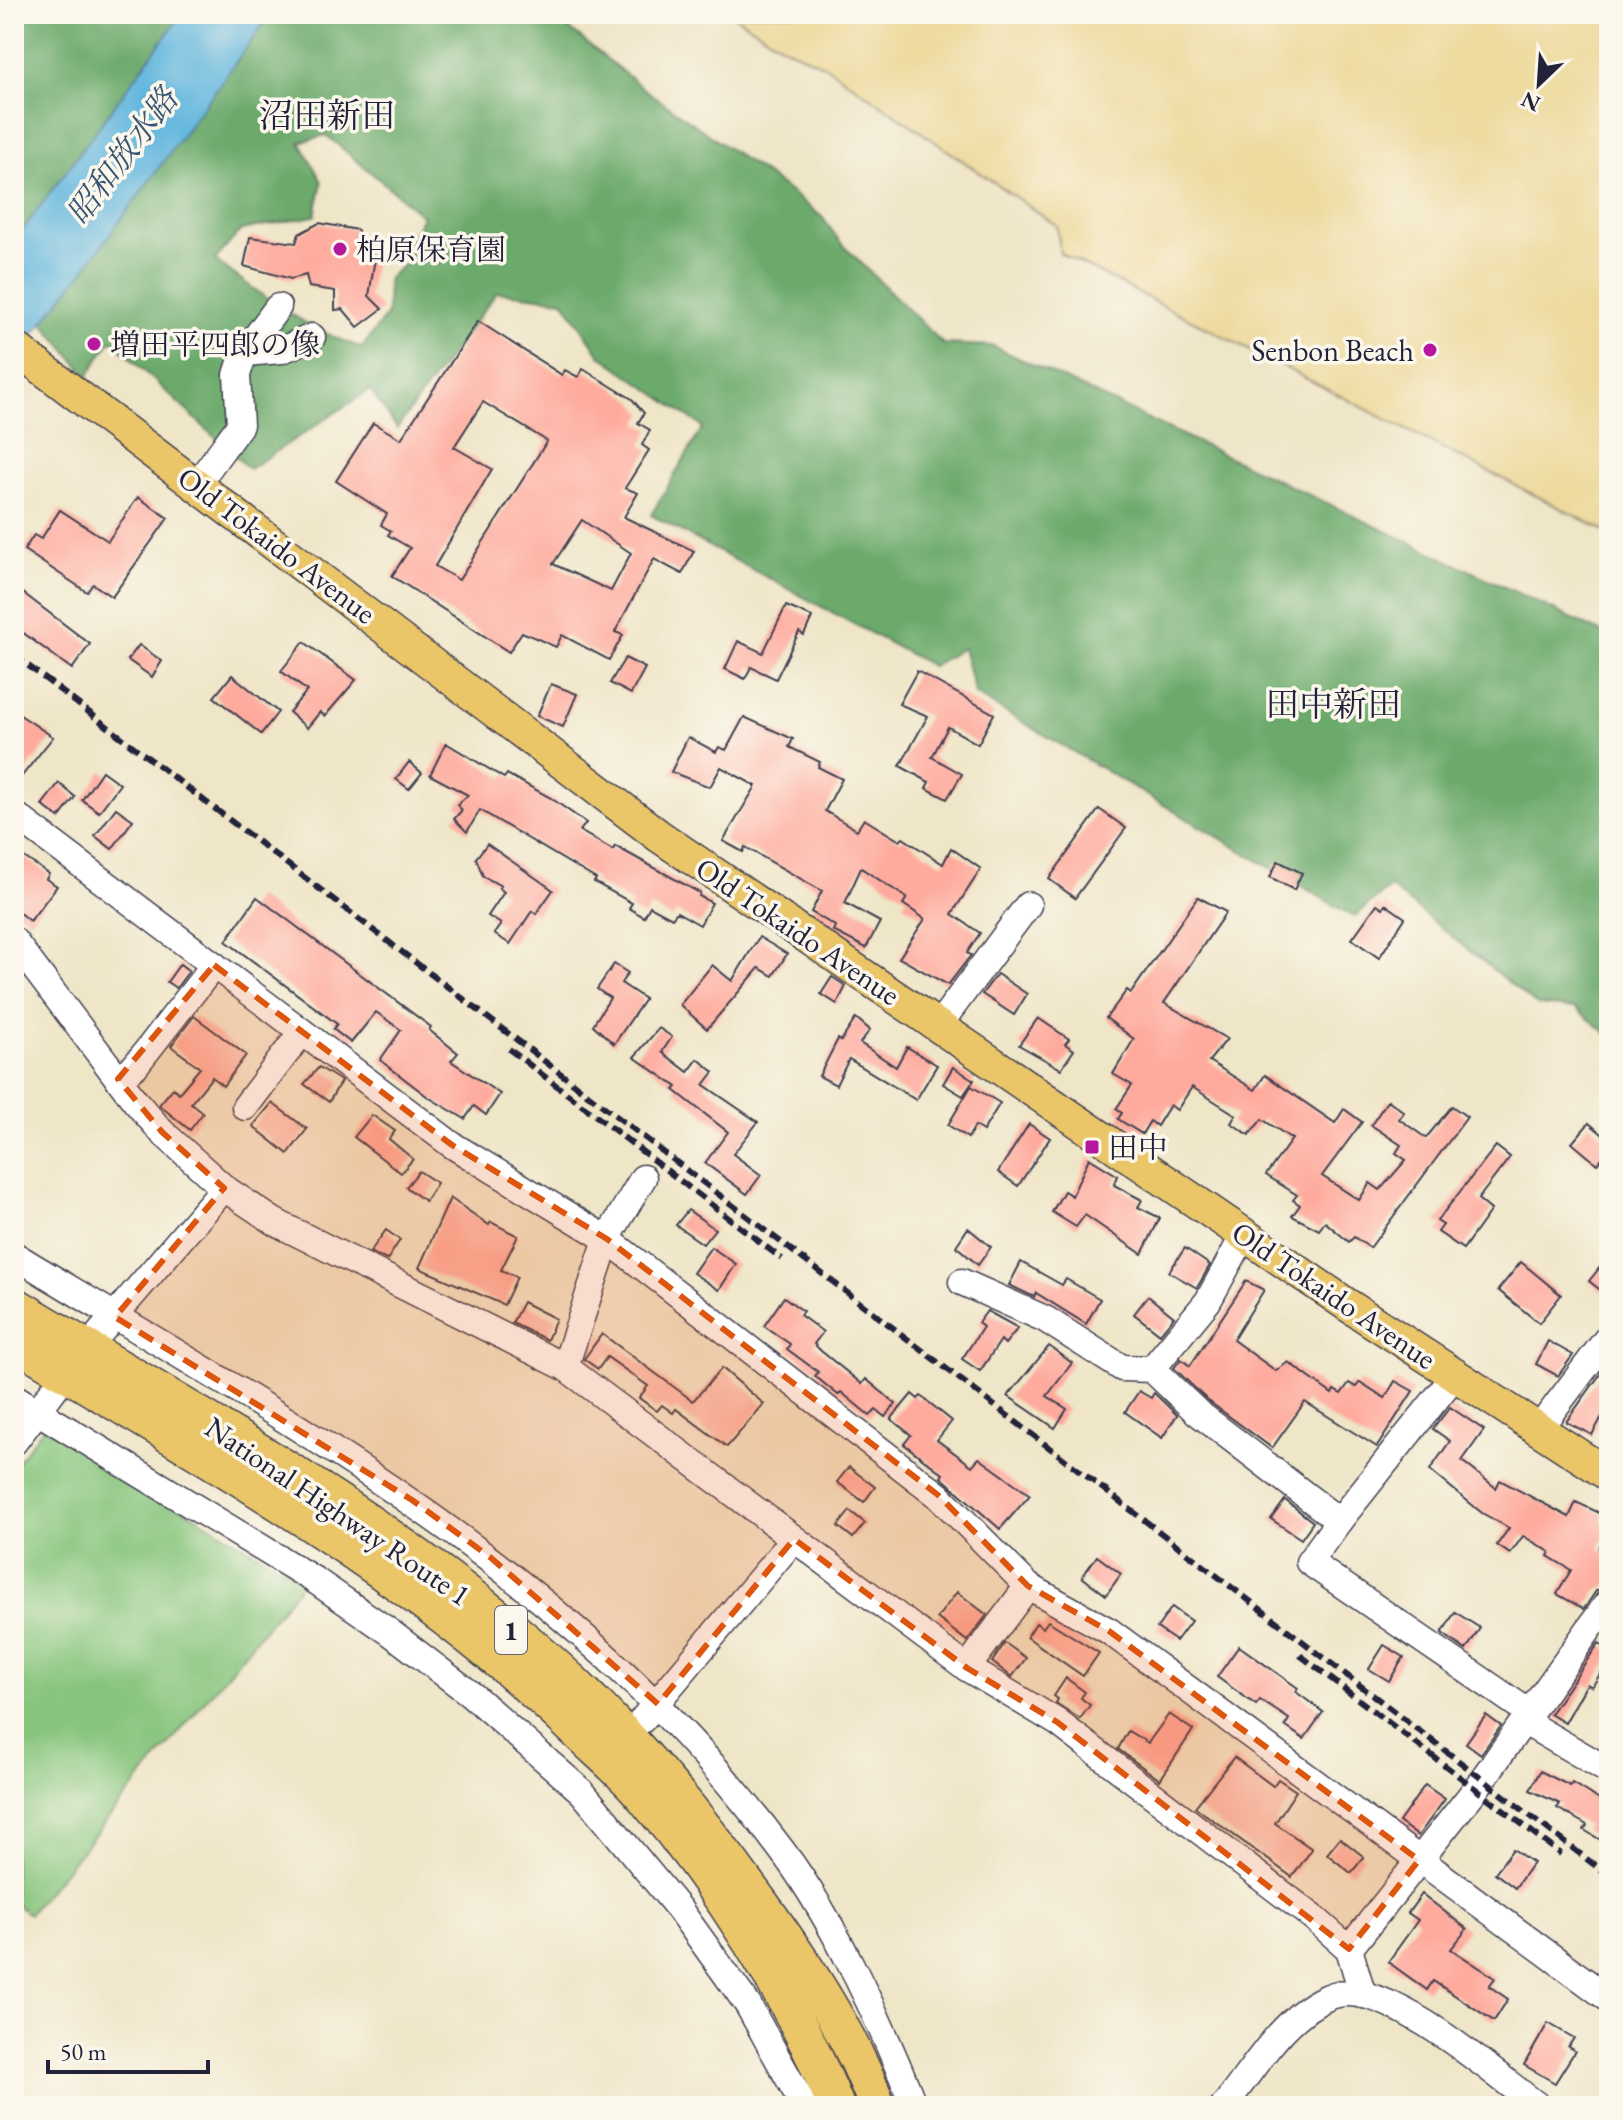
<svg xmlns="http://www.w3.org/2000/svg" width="1623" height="2120" viewBox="0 0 1623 2120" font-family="'EB Garamond','Noto Serif JP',serif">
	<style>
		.green { fill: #86c57c; stroke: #54745c; stroke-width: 2 }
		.forest { fill: #6caa6c; stroke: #476654; stroke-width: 2; fill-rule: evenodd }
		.sand { fill: #eeda9e; stroke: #887e6c; stroke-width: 2 }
		.water { fill: #61b6de; stroke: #426c8c; stroke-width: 2 }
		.building { fill: #feab9e; fill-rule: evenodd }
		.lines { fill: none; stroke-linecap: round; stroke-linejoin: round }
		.minor-casing { stroke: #413f50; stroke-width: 29 }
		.major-casing { stroke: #413f50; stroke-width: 35 }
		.highway-casing { stroke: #413f50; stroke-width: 39 }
		.minor { stroke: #fff; stroke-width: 26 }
		.major { stroke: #ebc669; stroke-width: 32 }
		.highway { stroke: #ebc669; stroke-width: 36 }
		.rail { stroke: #22223b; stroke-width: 6; stroke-dasharray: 12 6; stroke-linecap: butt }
		.marked { fill: #de560e; fill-opacity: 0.2; stroke: #de560e; stroke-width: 6; stroke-dasharray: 16 10; stroke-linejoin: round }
		.poi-dot { fill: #b5179e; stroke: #fbf7ec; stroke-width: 3 }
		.labels { text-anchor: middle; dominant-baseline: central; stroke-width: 7; stroke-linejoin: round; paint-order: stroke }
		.shield { fill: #fbf7ec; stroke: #636270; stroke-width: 2 }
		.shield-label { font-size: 28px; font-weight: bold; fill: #22223b }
		.poi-label { font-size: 30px; fill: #22223b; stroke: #fbf7ec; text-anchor: start }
		.street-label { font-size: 30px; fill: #22223b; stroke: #fbf7ec }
		.water-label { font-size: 32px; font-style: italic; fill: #385674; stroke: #fbf7ec }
		.quarter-label { font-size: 34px; fill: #22223b; stroke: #fbf7ec }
	</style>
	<rect width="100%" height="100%" fill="#fbf7ec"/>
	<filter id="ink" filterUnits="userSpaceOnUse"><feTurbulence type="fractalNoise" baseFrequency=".0125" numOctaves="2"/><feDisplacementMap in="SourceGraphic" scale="16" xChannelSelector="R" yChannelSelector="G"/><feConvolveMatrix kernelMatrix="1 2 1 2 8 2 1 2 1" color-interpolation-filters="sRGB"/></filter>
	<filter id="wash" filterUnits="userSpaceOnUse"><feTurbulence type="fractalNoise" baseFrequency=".006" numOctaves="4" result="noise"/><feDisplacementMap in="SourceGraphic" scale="32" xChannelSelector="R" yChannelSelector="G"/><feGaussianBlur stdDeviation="1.8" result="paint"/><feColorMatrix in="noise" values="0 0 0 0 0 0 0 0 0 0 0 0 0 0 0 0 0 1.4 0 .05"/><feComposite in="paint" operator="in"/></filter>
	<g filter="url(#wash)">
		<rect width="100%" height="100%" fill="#efe5c7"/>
		<path class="green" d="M44 1427 304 1581 29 1914 14 1903V1466Z"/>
		<g class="forest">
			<path d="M14 14H182L14 242Z"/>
			<path d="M271 14H551L644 89 789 191 822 217 841 243 943 344 993 346 1609 636V1035L1575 1008 1537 1005 1390 887 1354 917 975 694 963 648 932 666 651 515 703 427 600 355 563 300 497 292 397 428 370 390 249 469 111 340 88 376 42 322 84 270ZM326 135 423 216 407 248V262L388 278 387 314 362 348C306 330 261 295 215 260L241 230 315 216 322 182 300 142Z"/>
		</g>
		<path class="sand" d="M731 14H1609V533L1060 253 1057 226 827 67 784 47Z"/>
		<path class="water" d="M182 14H271L84 270 14 359V242Z"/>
		<g id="blocks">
			<g class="building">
				<path d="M319 223 357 230 375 258 369 296 382 309 358 327 343 309 335 310V291L309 287 306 275 291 279 244 266 250 237 296 243 299 234Z"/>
				<path d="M478 321 562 375 565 370 578 377 583 369 632 399 644 413 638 423 650 430 642 445 649 450 625 488 638 493 624 517 694 551 682 574 654 559 615 632 623 635 609 660 562 635 556 647 522 632 509 652 392 576 410 548 388 535 391 531 381 525 387 514 336 481 373 423 401 439ZM483 402 547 441 459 580 435 566 492 469 454 447ZM582 520 631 553 611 591 553 564Z"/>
				<path d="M138 497 168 518 112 597 93 584 87 592 24 550 34 535 41 539 60 510 108 541Z"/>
				<path d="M14 586 90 644 72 669 14 626Z"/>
				<path d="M786 606 812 617 804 635 799 632 776 679 751 667 745 679 725 669 738 641 763 653Z"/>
				<path d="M304 642 356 680 325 716 320 712 307 728 289 712 307 691 281 671Z"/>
				<path d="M139 645 162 661 152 677 128 660Z"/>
				<path d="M625 658 645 668 631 694 610 683Z"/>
				<path d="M917 671 994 714 978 744 948 727 932 757 962 774 947 799 926 788 929 782 900 766 928 716 899 704Z"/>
				<path d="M232 675 278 712 261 734 214 697Z"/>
				<path d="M551 684 577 694 563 727 537 716Z"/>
				<path d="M14 711 53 737 14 786Z"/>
				<path d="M744 717 793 739 789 747 820 762 818 767 842 779 825 811 857 830 864 819 900 841 903 838 943 864 951 848 981 869 952 914 980 933 967 953 971 955 948 985 899 958 925 919 903 904 907 898 861 868 845 903 880 922 866 948 833 931 835 926 811 912 822 891 745 847 743 852 723 841 756 786 721 767 710 787 671 772 688 737 716 752 719 747 726 750Z"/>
				<path d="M446 743 504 778 507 774 551 798 586 823 580 831 613 850 615 846 700 893 699 896 712 903 700 925 677 912 672 918 650 906 644 917 629 908 632 903 594 882 596 879 480 810 467 832 454 819 462 810 457 805 468 795 430 775Z"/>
				<path d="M409 762 422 773 409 789 396 779Z"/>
				<path d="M102 771 120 784 99 812 82 800Z"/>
				<path d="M59 783 75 797 59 818 42 805Z"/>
				<path d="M116 808 133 820 112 849 95 836Z"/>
				<path d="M1099 809 1126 828 1075 898 1049 879Z"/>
				<path d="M487 844 553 890 536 914 532 911 510 944 494 934 501 924 488 916 504 892 499 888 501 886 483 876 476 858Z"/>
				<path d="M24 857 49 874 46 879 57 886 30 921 14 909V869Z"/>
				<path d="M1278 861 1302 873 1294 890 1270 877Z"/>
				<path d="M257 897 431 1027 429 1030 458 1053 451 1061 500 1094 486 1115 474 1106 465 1119 428 1097 380 1060 401 1030 376 1012 351 1043 333 1029 337 1024 226 941Z"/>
				<path d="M1198 897 1226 912 1164 1003 1227 1039 1209 1061 1255 1090 1265 1075 1335 1123 1344 1109 1362 1122 1322 1176 1359 1200 1370 1183 1380 1190 1406 1160 1396 1153 1401 1145 1371 1125 1388 1100 1404 1112 1399 1119 1426 1138 1452 1106 1467 1117 1370 1248 1354 1237 1349 1242 1325 1222 1319 1230 1292 1216 1300 1205 1293 1200 1297 1195 1266 1175 1292 1139 1262 1119 1249 1135 1231 1123 1236 1115 1192 1087 1177 1110 1170 1105 1157 1126 1150 1121 1142 1134 1118 1119 1122 1113 1116 1109 1132 1085 1113 1074 1134 1039 1106 1018 1127 990 1131 993Z"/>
				<path d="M1377 904 1383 908 1385 904 1405 918 1379 958 1352 939Z"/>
				<path d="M759 937 787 954 773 976 759 968 707 1029 680 1005 712 965 732 981Z"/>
				<path d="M180 964 189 971 176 988 167 982Z"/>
				<path d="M614 964 628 973 621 983 645 999 614 1044 593 1025 610 998 597 989Z"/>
				<path d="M997 974 1027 994 1014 1015 982 994Z"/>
				<path d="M832 977 846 986 837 1004 821 994Z"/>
				<path d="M194 1016 246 1055 223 1086 212 1077 191 1103 203 1113 190 1130 159 1105 173 1088 179 1093 200 1068 171 1046Z"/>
				<path d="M856 1018 870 1030 860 1043 896 1067 907 1047 937 1065 916 1100 849 1059 836 1085 819 1076 838 1039 841 1041Z"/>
				<path d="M1038 1018 1069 1039 1065 1044 1074 1050 1061 1069 1019 1045Z"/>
				<path d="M659 1028 672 1037 662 1052 688 1072 698 1059 714 1072 704 1085 758 1122 733 1154 761 1175 747 1194 705 1163 728 1132 674 1090 677 1087 634 1057Z"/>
				<path d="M319 1067 341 1081 329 1102 304 1084Z"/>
				<path d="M953 1067 974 1080 963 1096 943 1084Z"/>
				<path d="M971 1086 1000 1103 983 1131 975 1126 968 1138 948 1125Z"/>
				<path d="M272 1103 307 1129 288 1154 253 1126Z"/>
				<path d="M372 1115 395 1131 389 1139 413 1159 401 1173 354 1137Z"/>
				<path d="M1589 1123 1609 1140V1150L1597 1164 1572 1143Z"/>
				<path d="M1029 1124 1050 1138 1018 1186 998 1172Z"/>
				<path d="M1496 1146 1510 1157 1478 1199 1491 1210 1463 1249 1438 1232 1443 1225 1437 1221Z"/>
				<path d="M1089 1158 1118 1176 1114 1185 1142 1200 1138 1207 1160 1218 1142 1254 1085 1215 1076 1227 1052 1212 1064 1191 1072 1196Z"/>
				<path d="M419 1171 437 1183 425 1201 406 1187Z"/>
				<path d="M450 1198 489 1225 491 1222 518 1236 501 1270 517 1277 504 1305 419 1268Z"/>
				<path d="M688 1210 715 1229 703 1244 676 1225Z"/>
				<path d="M968 1228 991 1247 978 1265 956 1246Z"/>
				<path d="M386 1230 400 1240 387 1260 370 1252Z"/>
				<path d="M711 1247 736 1264 719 1290 693 1273Z"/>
				<path d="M1185 1248 1210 1265 1197 1288 1169 1272Z"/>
				<path d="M1609 1256V1297L1589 1281Z"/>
				<path d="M1021 1262 1062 1285 1066 1279 1100 1299 1086 1324 1036 1293 1034 1297 1009 1285Z"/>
				<path d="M1521 1262 1561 1295 1539 1323 1498 1290Z"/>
				<path d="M1246 1281 1264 1290 1233 1340 1276 1371 1288 1362 1332 1394 1334 1390 1341 1394 1349 1383 1356 1387 1360 1382 1385 1398 1395 1381 1413 1391 1377 1447 1305 1402 1272 1448 1207 1400 1174 1368 1181 1359 1190 1366Z"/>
				<path d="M1148 1296 1174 1317 1160 1334 1134 1314Z"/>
				<path d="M784 1297 803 1311 800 1315 823 1332 814 1344 821 1351 862 1384 866 1379 896 1404 885 1417 876 1410 870 1416 841 1392 838 1395 815 1376 818 1372 787 1349 790 1344 764 1326Z"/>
				<path d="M523 1302 556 1319 547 1340 512 1323Z"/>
				<path d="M987 1311 1018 1328 1005 1344 1001 1340 980 1371 962 1359 983 1327 978 1323Z"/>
				<path d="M602 1334 693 1401 722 1368 764 1404 727 1447 676 1409 673 1413 662 1405 657 1411 639 1398 648 1386 607 1357 598 1369 584 1359Z"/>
				<path d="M1548 1341 1573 1355 1558 1376 1536 1364Z"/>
				<path d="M1049 1346 1072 1363 1047 1396 1067 1409 1055 1428 1008 1396Z"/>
				<path d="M1609 1362V1404L1592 1435 1566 1422Z"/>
				<path d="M1139 1391 1151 1398 1154 1393 1177 1415 1162 1438 1125 1412Z"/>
				<path d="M912 1394 918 1399 921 1396 952 1421 937 1440 972 1466 979 1458 1030 1495 1000 1529 941 1477 943 1474 904 1444 911 1435 891 1419Z"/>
				<path d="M1450 1407 1484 1430 1462 1461 1496 1488 1500 1480 1569 1517 1576 1502 1604 1515 1601 1520 1609 1527 1599 1548 1609 1554V1585L1596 1591 1584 1609 1557 1594 1571 1570 1548 1556 1550 1552 1523 1536 1510 1554 1497 1545 1509 1528 1482 1513 1430 1470 1450 1441 1433 1429Z"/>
				<path d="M849 1467 875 1487 864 1502 837 1482Z"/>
				<path d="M1285 1500 1313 1522 1301 1539 1271 1519Z"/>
				<path d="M850 1511 865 1523 853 1538 838 1526Z"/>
				<path d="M1097 1556 1121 1574 1106 1595 1082 1577Z"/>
				<path d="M957 1592 987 1615 967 1641 937 1618Z"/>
				<path d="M1172 1607 1191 1621 1176 1641 1157 1628Z"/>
				<path d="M1455 1612 1480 1628 1466 1650 1442 1633Z"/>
				<path d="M1048 1621 1099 1653 1083 1676 1027 1637 1036 1623 1043 1628Z"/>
				<path d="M1005 1643 1026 1658 1012 1677 992 1662Z"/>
				<path d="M1599 1643 1609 1650V1660L1592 1687 1587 1684 1565 1723 1550 1714Z"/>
				<path d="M1384 1645 1404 1657 1389 1681 1369 1669Z"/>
				<path d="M1239 1646 1298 1688 1296 1692 1323 1712 1304 1739 1285 1726 1289 1719 1260 1700 1256 1705 1217 1677Z"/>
				<path d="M1066 1678 1085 1692 1081 1698 1090 1705 1080 1719 1056 1703 1058 1699 1054 1696Z"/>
				<path d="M1169 1714 1193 1730 1160 1780 1118 1749 1128 1731 1148 1743Z"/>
				<path d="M1486 1715 1501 1726 1481 1754 1466 1743Z"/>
				<path d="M1234 1757 1273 1786 1278 1779 1296 1791 1275 1823 1312 1849 1292 1877 1195 1807Z"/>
				<path d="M1540 1771 1570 1786 1572 1783 1609 1806V1845L1584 1830 1587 1825 1557 1808 1560 1804 1530 1790Z"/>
				<path d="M1425 1785 1445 1799 1418 1836 1399 1822Z"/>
				<path d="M1340 1838 1364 1857 1351 1873 1327 1854Z"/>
				<path d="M1513 1849 1533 1863 1515 1888 1495 1873Z"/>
				<path d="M1422 1894 1467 1929 1451 1949 1495 1978 1489 1986 1508 1999 1494 2021 1433 1981 1427 1990 1388 1962 1418 1920 1408 1913Z"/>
				<path d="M1548 2023 1574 2038 1568 2047 1575 2051 1555 2083 1524 2065Z"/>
			</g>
		</g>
	</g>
	<g filter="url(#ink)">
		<use href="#blocks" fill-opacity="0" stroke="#413f50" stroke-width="2"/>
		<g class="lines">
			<defs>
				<g id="minor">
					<path d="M244 353 282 350 312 337"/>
					<path d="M197 484 240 425 237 375 244 353 278 307"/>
					<path d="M14 814 452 1145 607 1239 938 1495 1028 1586 1109 1631 1609 1999"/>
					<path d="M14 941 135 1101 162 1132 224 1188 275 1222 565 1367 967 1668 1057 1722 1314 1918 1349 1949 1363 1995"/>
					<path d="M938 1026 1028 905"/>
					<path d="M118 1079 135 1066 214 965"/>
					<path d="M245 1107 302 1032"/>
					<path d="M14 1255C301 1430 578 1575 783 1852 834 1920 883 2027 914 2106"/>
					<path d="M962 1282 1045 1319 1122 1368 1152 1369 1197 1412 1339 1521 1309 1562 1531 1714"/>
					<path d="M99 1334 224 1188"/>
					<path d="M565 1367 607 1239 643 1178"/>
					<path d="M1152 1369 1208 1301 1244 1235"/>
					<path d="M14 1397 316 1581 391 1633 472 1695 582 1792 679 1909 748 2005 804 2106"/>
					<path d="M1540 1427 1609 1336"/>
					<path d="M14 1442 55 1388"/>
					<path d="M1339 1521 1455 1375"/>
					<path d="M967 1668 1028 1586"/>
					<path d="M642 1720 794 1539"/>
					<path d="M1525 1722 1609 1771"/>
					<path d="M1349 1949 1475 1790 1609 1601"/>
					<path d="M1224 2106C1247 2077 1269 2041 1297 2017 1309 2006 1330 1993 1346 1993 1400 1991 1494 2074 1538 2106"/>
				</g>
				<path id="major" d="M14 347 659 836 1349 1306 1609 1475"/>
				<g id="highway">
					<path d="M14 1305C203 1419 411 1531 573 1683 641 1747 699 1818 753 1893 800 1957 850 2031 877 2106"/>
					<path d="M14 1341C208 1459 412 1571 576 1730 598 1751 622 1771 641 1793 720 1885 790 1994 836 2106"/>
				</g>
			</defs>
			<use href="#minor" class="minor-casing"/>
			<use href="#major" class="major-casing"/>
			<use href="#highway" class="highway-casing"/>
			<use href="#minor" class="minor"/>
			<use href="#major" class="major"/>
			<use href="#highway" class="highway"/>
			<g class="rail">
				<path d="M14 655 1609 1876"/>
				<path d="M509 1049 782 1259"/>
				<path d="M1300 1655 1561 1854"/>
			</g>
		</g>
	</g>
	<path class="marked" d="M214 965 452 1145 607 1239 938 1495 1028 1586 1109 1631 1419 1860 1349 1949 1057 1722 967 1668 794 1539 658 1704 490 1557 412 1500 115 1317 224 1188 162 1132 118 1079Z"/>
	<g class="poi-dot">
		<circle cx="340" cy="249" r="8"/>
		<circle cx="94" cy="344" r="8"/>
		<circle cx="1430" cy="350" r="8"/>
		<rect x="1084" y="1139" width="16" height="16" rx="4"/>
	</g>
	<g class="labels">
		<rect class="shield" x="495" y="1606" width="32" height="48" rx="6"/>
		<g class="shield-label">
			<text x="511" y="1630">1</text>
		</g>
		<g class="poi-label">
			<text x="356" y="249">柏原保育園</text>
			<text x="110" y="344">増田平四郎の像</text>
			<text x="1414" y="350" text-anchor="end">Senbon Beach</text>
			<text x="1108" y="1147">田中</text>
		</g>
		<g class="street-label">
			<text transform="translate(277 545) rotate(37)">Old Tokaido Avenue</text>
			<text transform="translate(798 931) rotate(34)">Old Tokaido Avenue</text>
			<text transform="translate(1334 1295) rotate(34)">Old Tokaido Avenue</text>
			<text transform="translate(338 1511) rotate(34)">National Highway Route 1</text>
		</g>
		<g class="water-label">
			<text transform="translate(122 156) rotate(-53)">昭和放水路</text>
		</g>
		<g class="quarter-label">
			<text x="327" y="115">沼田新田</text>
			<text x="1333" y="704">田中新田</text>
		</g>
	</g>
	<rect width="1623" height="2120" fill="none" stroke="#fbf7ec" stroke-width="48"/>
	<g transform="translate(1539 84) rotate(205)" stroke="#fbf7ec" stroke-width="6" paint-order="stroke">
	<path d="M0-6L14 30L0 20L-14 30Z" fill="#22223b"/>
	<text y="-12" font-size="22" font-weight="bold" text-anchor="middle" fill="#22223b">N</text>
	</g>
	<path d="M48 2060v12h160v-12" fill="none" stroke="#22223b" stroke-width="4"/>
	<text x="60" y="2060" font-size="24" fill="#22223b" stroke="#fbf7ec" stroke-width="6" paint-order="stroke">50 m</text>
</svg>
